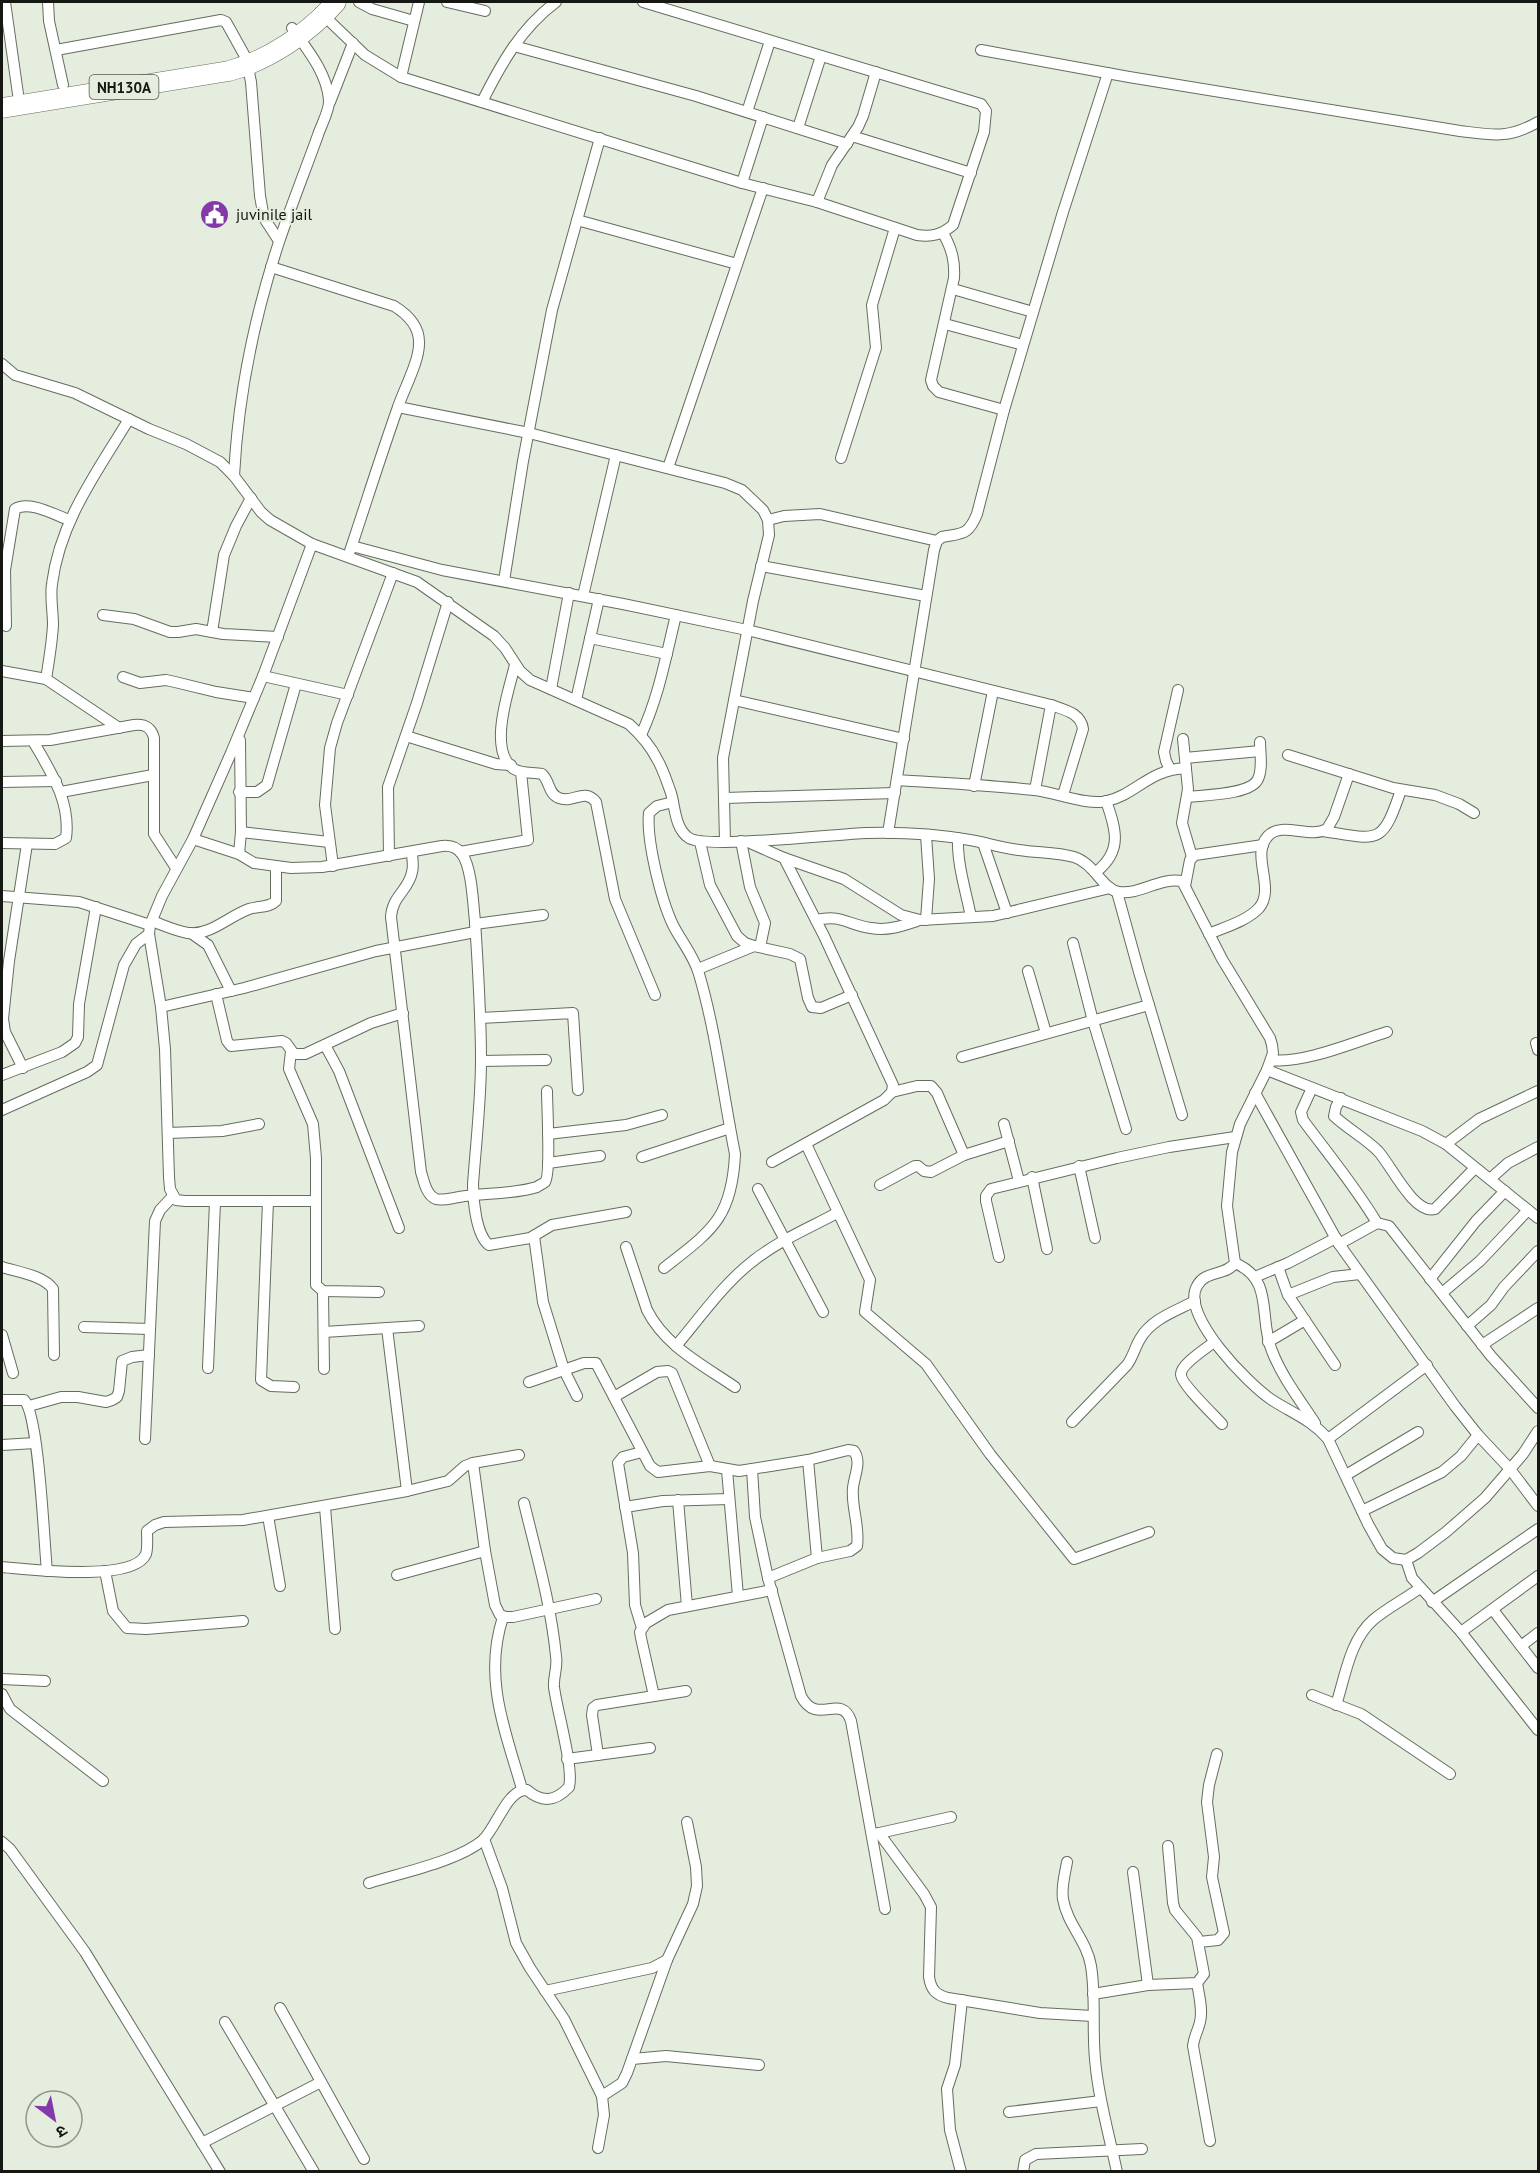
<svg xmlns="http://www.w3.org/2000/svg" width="1540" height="2173" viewBox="0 0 1540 2173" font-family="'PT Sans','Noto Sans Devanagari',sans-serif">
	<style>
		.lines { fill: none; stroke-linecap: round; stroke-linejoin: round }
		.street-casing { stroke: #656d5f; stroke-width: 12 }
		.highway-casing { stroke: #656d5f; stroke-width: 21 }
		.street { stroke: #fff; stroke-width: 10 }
		.highway { stroke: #fff; stroke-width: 20 }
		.labels { text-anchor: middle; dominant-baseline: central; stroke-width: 4.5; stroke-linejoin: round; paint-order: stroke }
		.shield { fill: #e4edde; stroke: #53584f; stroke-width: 1.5 }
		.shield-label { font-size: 15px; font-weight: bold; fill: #151812 }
		.poi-label { font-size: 16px; fill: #151812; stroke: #e4edde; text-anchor: start }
	</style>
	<rect width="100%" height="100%" fill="#e4edde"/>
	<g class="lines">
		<defs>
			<g id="street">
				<path d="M5 2 18 94"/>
				<path d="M48 2 49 21 63 85"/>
				<path d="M359 2 372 9 414 21"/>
				<path d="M447 2 485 11"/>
				<path d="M320 12 365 55 401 77 742 183 817 202 917 235C932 237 941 235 953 225L984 132 986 111 981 104 643 2"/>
				<path d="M514 46 696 96 847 144"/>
				<path d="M56 50 221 20 226 22 246 58 251 82 260 196 264 218 279 241"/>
				<path d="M981 50 1129 77 1460 131C1493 135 1508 139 1538 122"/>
				<path d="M401 77 419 2"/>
				<path d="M330 102 353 43"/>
				<path d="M482 102C501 64 521 28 556 2"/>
				<path d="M747 112 770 41"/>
				<path d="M798 128 821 56"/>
				<path d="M852 136 971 173"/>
				<path d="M742 183 763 117"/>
				<path d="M817 202 832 165 858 127 863 116 876 72"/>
				<path d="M577 220 737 264"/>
				<path d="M943 233C952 249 955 261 954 278L931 380 933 386 939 392 1004 410"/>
				<path d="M271 267 394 306C407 314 419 325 419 342 420 360 404 389 398 407 381 455 366 503 350 551"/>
				<path d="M953 289 1033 312"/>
				<path d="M945 324 1023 345"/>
				<path d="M2 364 15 375 75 393 149 429 186 444 220 462 234 476 261 512 270 520 312 544 417 582 494 636 505 648 520 671 530 680 629 724C640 734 650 745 657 759 663 769 667 782 671 793 675 807 675 829 689 838 706 849 837 834 866 833 901 832 936 834 970 840 987 843 1003 848 1019 850 1038 853 1056 852 1074 857 1094 863 1103 890 1119 892 1140 895 1160 877 1182 881L1222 959 1270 1038 1272 1045 1273 1053 1267 1070 1240 1124 1232 1152 1227 1206 1235 1263C1226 1276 1205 1270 1197 1286 1180 1315 1249 1385 1272 1400 1292 1413 1312 1420 1328 1439L1368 1524 1382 1549 1393 1558 1406 1560 1418 1553 1446 1532 1485 1498 1523 1454 1538 1431"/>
				<path d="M398 407 529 433 725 483 742 490 763 510 768 520 769 535 753 601 723 758 725 841"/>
				<path d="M841 458 876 348 872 305 895 228"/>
				<path d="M668 468 763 188"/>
				<path d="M234 476C238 397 254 318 279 242 291 206 305 171 318 135 321 125 330 110 329 100 327 73 307 49 292 28"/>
				<path d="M768 520 784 516 820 514 937 541"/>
				<path d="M312 544 263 676 231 753 193 839 162 896 150 925 149 934 161 1007 165 1049 169 1177 170 1189 176 1200 185 1201H316"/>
				<path d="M352 546 442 570 623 604 747 630 1051 705C1065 710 1081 713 1083 729L1063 795"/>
				<path d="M761 566 926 596"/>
				<path d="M504 581 523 461 552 310 600 138"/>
				<path d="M583 596 616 455"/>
				<path d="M103 615 134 619 170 632H178L196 629 223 634 278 637"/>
				<path d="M6 626 5 570 15 509C29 500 55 515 69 520"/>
				<path d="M212 632 224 555 236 526 251 498"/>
				<path d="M590 638 667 654"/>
				<path d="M515 665C509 690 487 751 514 769 522 774 533 772 542 774 550 781 548 794 559 798 573 804 584 787 596 802L615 899 655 995"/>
				<path d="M2 671 46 679 119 728"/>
				<path d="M263 676 348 695"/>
				<path d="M123 677 140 683 166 680 175 682 216 692 254 698"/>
				<path d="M46 679C49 661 52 643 53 625 53 611 50 597 52 584 60 521 97 472 129 419"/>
				<path d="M551 689 569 593"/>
				<path d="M576 700 599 599"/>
				<path d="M734 700 904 739"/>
				<path d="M641 735C659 696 666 656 676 615"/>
				<path d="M406 736 496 764 511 765"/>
				<path d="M1183 739 1188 789 1182 823 1192 857"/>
				<path d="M2 741 50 740 134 725C145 724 151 727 154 738V834L176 868"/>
				<path d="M1288 755 1393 788 1435 795 1459 804 1474 813"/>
				<path d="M1185 758 1260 751"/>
				<path d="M1170 769 1166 761 1164 752 1178 690"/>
				<path d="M897 780C942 783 989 785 1034 790 1055 792 1087 806 1107 801 1137 794 1148 770 1186 768"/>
				<path d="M2 782 56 781"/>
				<path d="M974 786 993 691"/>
				<path d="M1035 790 1051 705"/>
				<path d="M61 792 153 775"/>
				<path d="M239 792H257L267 785 296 684"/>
				<path d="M1188 797C1203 795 1251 795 1258 779 1263 769 1260 752 1260 742"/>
				<path d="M725 798 895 793"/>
				<path d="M1323 831C1379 840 1382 846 1401 790"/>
				<path d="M241 832 329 842"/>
				<path d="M888 833 934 550 937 541 942 537C962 533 968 536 977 514L1004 410 1063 212 1108 73"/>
				<path d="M958 838C957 865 966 891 971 917"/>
				<path d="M193 839 239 854 254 863 291 868 322 867 442 846C450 845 457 847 462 854 472 868 473 904 475 921 478 967 481 1014 481 1060 481 1101 476 1143 473 1184 473 1200 476 1235 489 1245L530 1238 552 1225 626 1212"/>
				<path d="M741 841 750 887 765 923 760 947"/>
				<path d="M700 842 710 885 737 936 745 943 754 946"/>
				<path d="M748 842 784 858 844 879 901 915 920 920 993 916 1110 888"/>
				<path d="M2 843 55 844 66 838C71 801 50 771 33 741"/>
				<path d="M983 843 1007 913"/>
				<path d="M412 852C412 859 414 866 412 872 409 890 392 896 391 917L421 1172C424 1181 426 1195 436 1199 443 1201 452 1198 459 1197 482 1193 517 1194 537 1187 538 1186 544 1183 545 1182 551 1175 547 1105 547 1091"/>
				<path d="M460 852 528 840 521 772"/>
				<path d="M239 854 241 832 240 740"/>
				<path d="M389 856 388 787 417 703 448 602"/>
				<path d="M333 866 325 805 330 748 337 723 393 573"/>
				<path d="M1096 872C1123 851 1116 829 1106 801"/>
				<path d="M1185 886 1190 860 1195 855 1263 845"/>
				<path d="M1117 892 1139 972 1182 1115"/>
				<path d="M2 896 79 902 150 925"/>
				<path d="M816 920C843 914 847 925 871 928 887 931 902 926 917 921"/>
				<path d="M926 920 929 879 926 835"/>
				<path d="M152 921C163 925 176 931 188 933 210 936 229 916 249 909 258 906 269 908 276 901V866"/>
				<path d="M475 924 543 915"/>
				<path d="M191 933 208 945 231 991"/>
				<path d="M1209 934C1225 927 1247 921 1259 908 1276 888 1250 855 1268 836 1282 821 1310 839 1327 829L1334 817 1349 774"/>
				<path d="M1073 943 1093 1021 1126 1129"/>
				<path d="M698 969 754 946 790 954 800 959 808 998 812 1007 821 1008 852 995"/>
				<path d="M1028 971 1046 1033"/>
				<path d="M216 994 227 1041 231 1046 282 1041 286 1043 294 1054H305L371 1023 403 1013"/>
				<path d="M161 1007 244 988 376 951 475 932"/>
				<path d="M480 1018 573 1013 578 1090"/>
				<path d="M1536 1043 1538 1050"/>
				<path d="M325 1045 339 1071 399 1228"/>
				<path d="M291 1051 289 1069 313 1124 316 1158V1285L323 1291 379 1292"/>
				<path d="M962 1057 1149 1005"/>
				<path d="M1271 1060C1304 1064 1354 1042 1387 1032"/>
				<path d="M481 1061 546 1060"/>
				<path d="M23 1068 5 1032 3 1019 9 961 27 844"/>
				<path d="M1267 1070 1422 1131 1446 1144 1538 1218"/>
				<path d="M2 1075 62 1052 75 1043 78 1037 79 1004 96 907"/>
				<path d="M1312 1088 1301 1112 1303 1120C1328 1154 1355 1186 1377 1223"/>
				<path d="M892 1092 917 1086H931L937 1093 964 1155"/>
				<path d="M1255 1093 1339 1244 1455 1406 1478 1435 1510 1469 1538 1506"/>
				<path d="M1341 1098 1336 1107 1334 1116C1348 1129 1365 1138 1378 1151 1391 1165 1414 1215 1435 1209L1475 1168"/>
				<path d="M2 1110 87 1072 97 1065 124 965 136 944 149 934"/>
				<path d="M1004 1124 1019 1181"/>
				<path d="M168 1133 222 1131 259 1124"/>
				<path d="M548 1134 626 1125 662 1115"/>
				<path d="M806 1144 870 1280 865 1312 926 1364 990 1454 1074 1559 1149 1532"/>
				<path d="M1446 1144 1479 1119 1538 1091"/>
				<path d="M642 1157 730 1128"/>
				<path d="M772 1162 884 1100 892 1092 893 1085 824 936 784 858"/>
				<path d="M548 1163 600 1156"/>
				<path d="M1079 1166 1095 1238"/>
				<path d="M1032 1177 1047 1249"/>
				<path d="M1490 1179 1508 1163 1538 1147"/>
				<path d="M880 1185 915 1166H918L924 1171 931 1172 964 1155 1009 1141"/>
				<path d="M758 1189 823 1312"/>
				<path d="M268 1201 261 1380 271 1386 294 1387"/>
				<path d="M534 1236 543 1302 564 1370 577 1396"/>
				<path d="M1339 1244 1377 1223 1389 1226 1491 1356 1538 1408"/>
				<path d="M626 1247 647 1310C665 1346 703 1365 735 1387"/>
				<path d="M999 1257 986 1201V1196L991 1189 1117 1158 1169 1147 1235 1137"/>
				<path d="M1235 1263C1275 1280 1258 1318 1272 1351 1282 1377 1300 1400 1315 1423"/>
				<path d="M2 1267C17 1272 43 1275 53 1289L54 1355"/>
				<path d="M1278 1267 1288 1295 1335 1365"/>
				<path d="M664 1268C711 1231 732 1219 735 1154 723 1094 716 1032 699 974 694 956 681 941 673 925 661 900 646 839 649 813L657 806 673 802"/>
				<path d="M1255 1277 1288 1263 1336 1238"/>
				<path d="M1430 1279 1476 1221 1505 1191"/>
				<path d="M323 1291 324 1369"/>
				<path d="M1442 1293 1480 1261 1528 1210"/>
				<path d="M1288 1295 1333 1277 1360 1274"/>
				<path d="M1467 1326 1491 1305 1504 1287 1538 1251"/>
				<path d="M84 1327 150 1329"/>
				<path d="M387 1328 407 1491"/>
				<path d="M324 1332 419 1326"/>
				<path d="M2 1335 13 1373"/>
				<path d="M1214 1342C1207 1348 1181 1364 1181 1374 1180 1383 1215 1416 1222 1424"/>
				<path d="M1268 1342 1305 1320"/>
				<path d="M1482 1345 1538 1308"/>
				<path d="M676 1346C699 1319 724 1283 753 1261 778 1241 809 1228 837 1213"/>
				<path d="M208 1368 215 1202"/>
				<path d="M529 1382 584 1363H596L650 1466 658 1472 710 1466 739 1471 808 1460 848 1450 854 1451C862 1462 854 1476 853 1488 851 1507 860 1526 857 1546L850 1551 817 1558 768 1578"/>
				<path d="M614 1397 657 1372 668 1371 672 1373 710 1466"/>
				<path d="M2 1400H24C39 1414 44 1543 47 1571"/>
				<path d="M29 1406 61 1397H78L106 1402 112 1400 117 1397 119 1391 122 1361 132 1357 149 1355"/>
				<path d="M1072 1422 1127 1365C1133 1357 1135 1347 1140 1339 1151 1319 1176 1311 1195 1301"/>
				<path d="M145 1439 155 1221 160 1210 173 1196"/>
				<path d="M1328 1439 1427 1365"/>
				<path d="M2 1445 35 1443"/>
				<path d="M808 1460 817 1558"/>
				<path d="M473 1463 485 1551 495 1605 500 1615 506 1617H513L596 1599"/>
				<path d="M752 1469 755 1517 768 1578 801 1696C817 1727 841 1692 851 1721L885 1909"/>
				<path d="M727 1470 738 1596"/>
				<path d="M1346 1475 1418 1432"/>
				<path d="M678 1500 687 1606"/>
				<path d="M325 1507 335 1629"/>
				<path d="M625 1507 663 1501 729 1499"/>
				<path d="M1362 1511 1442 1472 1461 1456 1478 1435"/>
				<path d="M268 1516 280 1586"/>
				<path d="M1406 1560 1412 1578 1461 1632 1538 1730"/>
				<path d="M2 1567C27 1569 134 1583 146 1554 148 1548 147 1538 147 1531L155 1525 164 1522 243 1520 407 1491 448 1481 465 1466 473 1463 519 1455"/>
				<path d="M105 1571 113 1611 127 1628 146 1629 243 1621"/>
				<path d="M397 1575 485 1551"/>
				<path d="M1432 1602 1538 1529"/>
				<path d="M1493 1610 1538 1668"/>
				<path d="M503 1617C483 1678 505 1730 522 1789"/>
				<path d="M642 1628 635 1605 633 1553 618 1463 623 1457 642 1452"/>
				<path d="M1461 1632 1538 1576"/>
				<path d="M1521 1646 1538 1633"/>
				<path d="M2 1679 45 1681"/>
				<path d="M2 1694 10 1709 103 1781"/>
				<path d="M1312 1695 1361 1714 1450 1774"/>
				<path d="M654 1696 641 1638 640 1632 646 1623 668 1610 772 1590"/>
				<path d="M1336 1705C1345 1677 1350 1640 1373 1620 1387 1608 1405 1599 1420 1588"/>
				<path d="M598 1755 592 1715 593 1708 597 1705 686 1691"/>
				<path d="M567 1759 650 1748"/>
				<path d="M879 1833 924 1894 931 1907 929 1977C931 1990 936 1995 948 1998L1040 2013 1093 2016"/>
				<path d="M875 1834 951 1817"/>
				<path d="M484 1839 502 1888 516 1943 530 1968 564 2019 602 2096 604 2115 598 2148"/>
				<path d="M2 1842 10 1849 85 1952 220 2172"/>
				<path d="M1067 1862C1065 1874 1061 1887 1063 1899 1067 1924 1087 1941 1091 1966 1096 1997 1092 2028 1095 2059 1098 2097 1109 2134 1117 2172"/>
				<path d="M1133 1872 1148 1985"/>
				<path d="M369 1883C400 1873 459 1861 483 1840 496 1828 508 1788 527 1790 542 1803 555 1802 569 1787 574 1768 557 1711 554 1687 553 1677 558 1667 556 1656 551 1604 536 1553 524 1503"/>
				<path d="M1199 1942 1218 1940 1224 1933 1212 1877 1214 1857 1207 1802 1209 1785 1217 1754"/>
				<path d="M1197 1983C1199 1995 1203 2010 1200 2022 1198 2031 1194 2036 1193 2046L1210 2141"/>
				<path d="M545 1991 652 1968 667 1960 693 1904 697 1886 696 1867 687 1822"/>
				<path d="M1093 1994 1148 1985 1197 1983 1204 1974 1197 1937 1175 1910 1173 1903 1168 1846"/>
				<path d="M280 2008 364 2159"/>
				<path d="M225 2022 314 2172"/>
				<path d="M632 2059 666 2056 759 2065"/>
				<path d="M602 2096 622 2083 627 2073 667 1960"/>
				<path d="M1009 2112 1101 2101"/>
				<path d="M202 2143 321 2082"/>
				<path d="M961 2172 950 2130 947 2089 955 2065 962 2000"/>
				<path d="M1023 2172 1025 2160 1036 2154 1142 2149"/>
			</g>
			<path id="highway" d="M2 108 229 71C269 60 309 33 336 2"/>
		</defs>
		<use href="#street" class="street-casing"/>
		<use href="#highway" class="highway-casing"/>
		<use href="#street" class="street"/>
		<use href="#highway" class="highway"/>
	</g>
	<defs>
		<symbol id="civic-disc" viewBox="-11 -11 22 22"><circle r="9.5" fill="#8439ab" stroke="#e4edde"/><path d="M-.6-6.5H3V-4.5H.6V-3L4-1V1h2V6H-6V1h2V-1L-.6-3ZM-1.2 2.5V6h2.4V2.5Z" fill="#fff"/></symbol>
	</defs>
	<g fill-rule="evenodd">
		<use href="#civic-disc" x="198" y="198" width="33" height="33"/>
	</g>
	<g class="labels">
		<rect class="shield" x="89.5" y="75" width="69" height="24" rx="4.5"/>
		<g class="shield-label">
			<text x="124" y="87">NH130A</text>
		</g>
		<g class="poi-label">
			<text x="236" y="214">juvinile jail</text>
		</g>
	</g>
	<rect width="1540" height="2173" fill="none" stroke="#151812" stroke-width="6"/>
	<g transform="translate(54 2119) rotate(148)"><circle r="28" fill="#e4edde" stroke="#91988c" stroke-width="1.5"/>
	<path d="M0-4.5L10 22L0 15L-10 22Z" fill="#8439ab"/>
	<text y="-9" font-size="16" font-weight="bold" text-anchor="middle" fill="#151812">उ</text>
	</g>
</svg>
